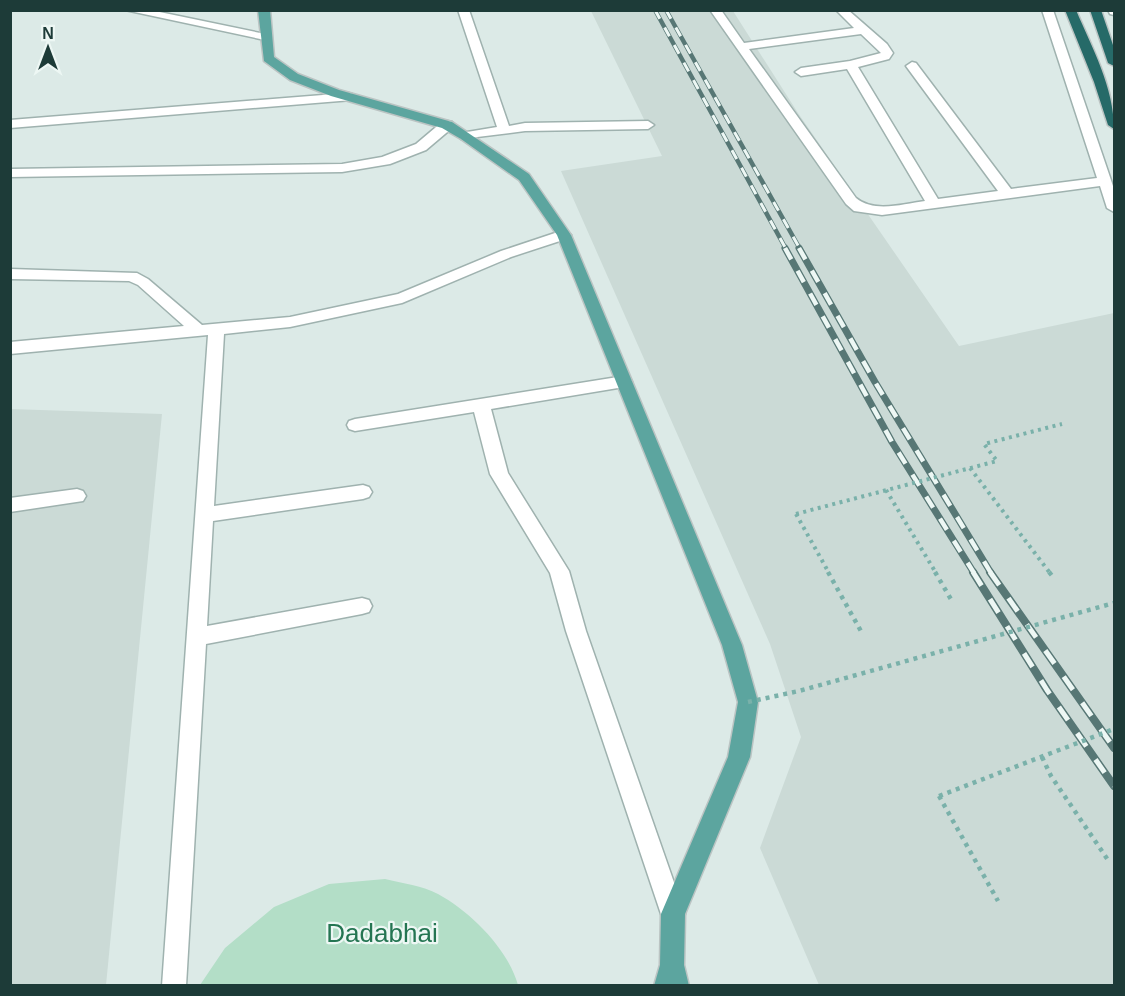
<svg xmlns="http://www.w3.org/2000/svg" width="1125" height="996" viewBox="0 0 1125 996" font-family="Helvetica,sans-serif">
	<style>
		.built { fill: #cbdad6 }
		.green { fill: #b3dec7 }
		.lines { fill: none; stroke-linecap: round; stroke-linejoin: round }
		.minor-casing { stroke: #9fb2af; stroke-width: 3 }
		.major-casing { stroke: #bbc4c3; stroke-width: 3 }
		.highway-casing { stroke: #bbc4c3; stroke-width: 3 }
		.path-far1 { stroke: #7ab1aa; stroke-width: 4; stroke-dasharray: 3 4.5; stroke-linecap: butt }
		.path { stroke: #7ab1aa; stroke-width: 4.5; stroke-dasharray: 4 5; stroke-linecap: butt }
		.minor { fill: #fff; fill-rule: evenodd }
		.major { fill: #5ca59f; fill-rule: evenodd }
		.highway { fill: #266a68; fill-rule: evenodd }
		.rail-far2-casing { stroke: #577775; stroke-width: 4.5 }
		.rail-far1-casing { stroke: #577775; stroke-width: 7 }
		.rail-casing { stroke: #577775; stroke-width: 8 }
		.rail-far2 { stroke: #edf7f4; stroke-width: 3; stroke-dasharray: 10; stroke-linecap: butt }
		.rail-far1 { stroke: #edf7f4; stroke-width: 4.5; stroke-dasharray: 13; stroke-linecap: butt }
		.rail { stroke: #edf7f4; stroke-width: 5; stroke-dasharray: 16; stroke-linecap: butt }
		.path-bridge-far1 { stroke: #7ab1aa; stroke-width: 4; stroke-dasharray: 3 4.5; stroke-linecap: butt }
		.path-bridge { stroke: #7ab1aa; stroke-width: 4.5; stroke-dasharray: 4 5; stroke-linecap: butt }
		.labels { text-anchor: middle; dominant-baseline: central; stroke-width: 4.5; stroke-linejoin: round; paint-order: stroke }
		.near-park-label { font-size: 26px; fill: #247552; stroke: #edf7f4 }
	</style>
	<rect width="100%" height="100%" fill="#dceae7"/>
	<g class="built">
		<path d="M591 11H733L798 113 959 346 1114 313V985H819L760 848 801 737 770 644 561 171 662 156Z"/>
		<path d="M10 409 162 414 106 985H11Z"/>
	</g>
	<path class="green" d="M385 879C402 883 423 886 438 894 471 912 508 949 518 985H200L225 948 274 907 329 884Z"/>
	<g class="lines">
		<defs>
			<g id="minor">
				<path d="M125 10H150L265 34 271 37 265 40Z"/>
				<path d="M458 10H469L509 126 525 123 648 121 654 125 648 129 525 131 461 139 459 136 461 133 497 127Z"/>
				<path d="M710 10H721L744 43 854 28 836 10H848L887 44 893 53 889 59 858 67 938 199 998 191 906 66 912 62 916 63 1011 189 1097 178 1042 10H1053L1114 189V212L1107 208 1100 186 882 215 854 211 846 204ZM861 34 881 53 850 61 801 68 795 72 801 76 847 69 925 201C903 204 874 213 856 198L749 49Z"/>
				<path d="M1108 10H1114V15L1110 14Z"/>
				<path d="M348 93 352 94 354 97 352 100 10 128V120Z"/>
				<path d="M447 121 452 122 453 125 452 128 426 150 390 164 342 172 10 177V169L342 164 382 157 416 144 442 122Z"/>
				<path d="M564 230 571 235 569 238 511 257 402 303 290 327 224 334 214 506 363 485 369 487 372 492 369 497 363 499 213 521 207 626 362 598 369 600 372 606 369 612 362 614 206 644 186 986H162L208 335 10 354V342L184 326 138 285 129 281 10 279V269L137 273 148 279 202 325 290 317 398 294 501 251Z"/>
				<path d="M624 376 630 378 632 382 630 386 491 409 508 473 569 571 586 631 685 914 681 922 673 926 665 922 661 914 566 631 550 573 490 474 474 412 355 431 349 429 347 425 349 421 355 419Z"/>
				<path d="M77 489 83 491 86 496 83 501 10 512V498Z"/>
			</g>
			<path id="major" d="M258 10H270L274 57 298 74 339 90 452 122 529 174 571 235 742 645 758 702 750 757 685 914 684 965 689 986H654L660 965 661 914 728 757 738 702 722 645 557 235 519 180 461 139 442 128 331 96 290 80 264 61Z"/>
			<g id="highway">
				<path d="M1065 10H1076C1092 48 1114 87 1114 129L1108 125 1094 82Z"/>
				<path d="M1090 10H1101L1114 48V66L1108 63Z"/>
			</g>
		</defs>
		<use href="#minor" class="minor-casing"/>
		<use href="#major" class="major-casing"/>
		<use href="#highway" class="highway-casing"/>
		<g class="path-far1">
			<path d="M970 468 1050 573"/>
			<path d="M886 490 936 573"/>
			<path d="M796 514 829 573"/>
		</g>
		<g class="path">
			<path d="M828 572 862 633"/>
			<path d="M935 572 952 601"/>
			<path d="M1049 572 1054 578"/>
			<path d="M1042 757 1051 776 1108 860"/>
			<path d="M939 796 998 901"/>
		</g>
		<use href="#minor" class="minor"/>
		<use href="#major" class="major"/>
		<use href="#highway" class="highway"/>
		<defs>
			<g id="rail-far2">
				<path d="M655 10 786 249"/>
				<path d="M666 10 800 249"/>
			</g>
			<g id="rail-far1">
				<path d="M785 248 892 442 974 573"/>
				<path d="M799 248 875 382 991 573"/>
			</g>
			<g id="rail">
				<path d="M973 572 1047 690 1114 786"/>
				<path d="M990 572 1114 748"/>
			</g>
		</defs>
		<use href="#rail-far2" class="rail-far2-casing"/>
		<use href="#rail-far1" class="rail-far1-casing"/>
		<use href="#rail" class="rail-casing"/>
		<use href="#rail-far2" class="rail-far2"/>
		<use href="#rail-far1" class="rail-far1"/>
		<use href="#rail" class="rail"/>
		<path class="path-bridge-far1" d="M796 514 997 461 984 444 1062 424"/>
		<g class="path-bridge">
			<path d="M748 702 799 691 1114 603"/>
			<path d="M939 796 1114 729"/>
		</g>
	</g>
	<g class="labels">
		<g class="near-park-label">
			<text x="382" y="933">Dadabhai</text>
		</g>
	</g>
	<rect width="1125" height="996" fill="none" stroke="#1d3b38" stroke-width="24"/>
	<g transform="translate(48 48)" stroke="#edf7f4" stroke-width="4.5" paint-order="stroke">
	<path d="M0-4.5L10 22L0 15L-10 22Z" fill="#1d3b38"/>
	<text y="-9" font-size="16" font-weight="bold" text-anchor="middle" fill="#1d3b38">N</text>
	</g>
</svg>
